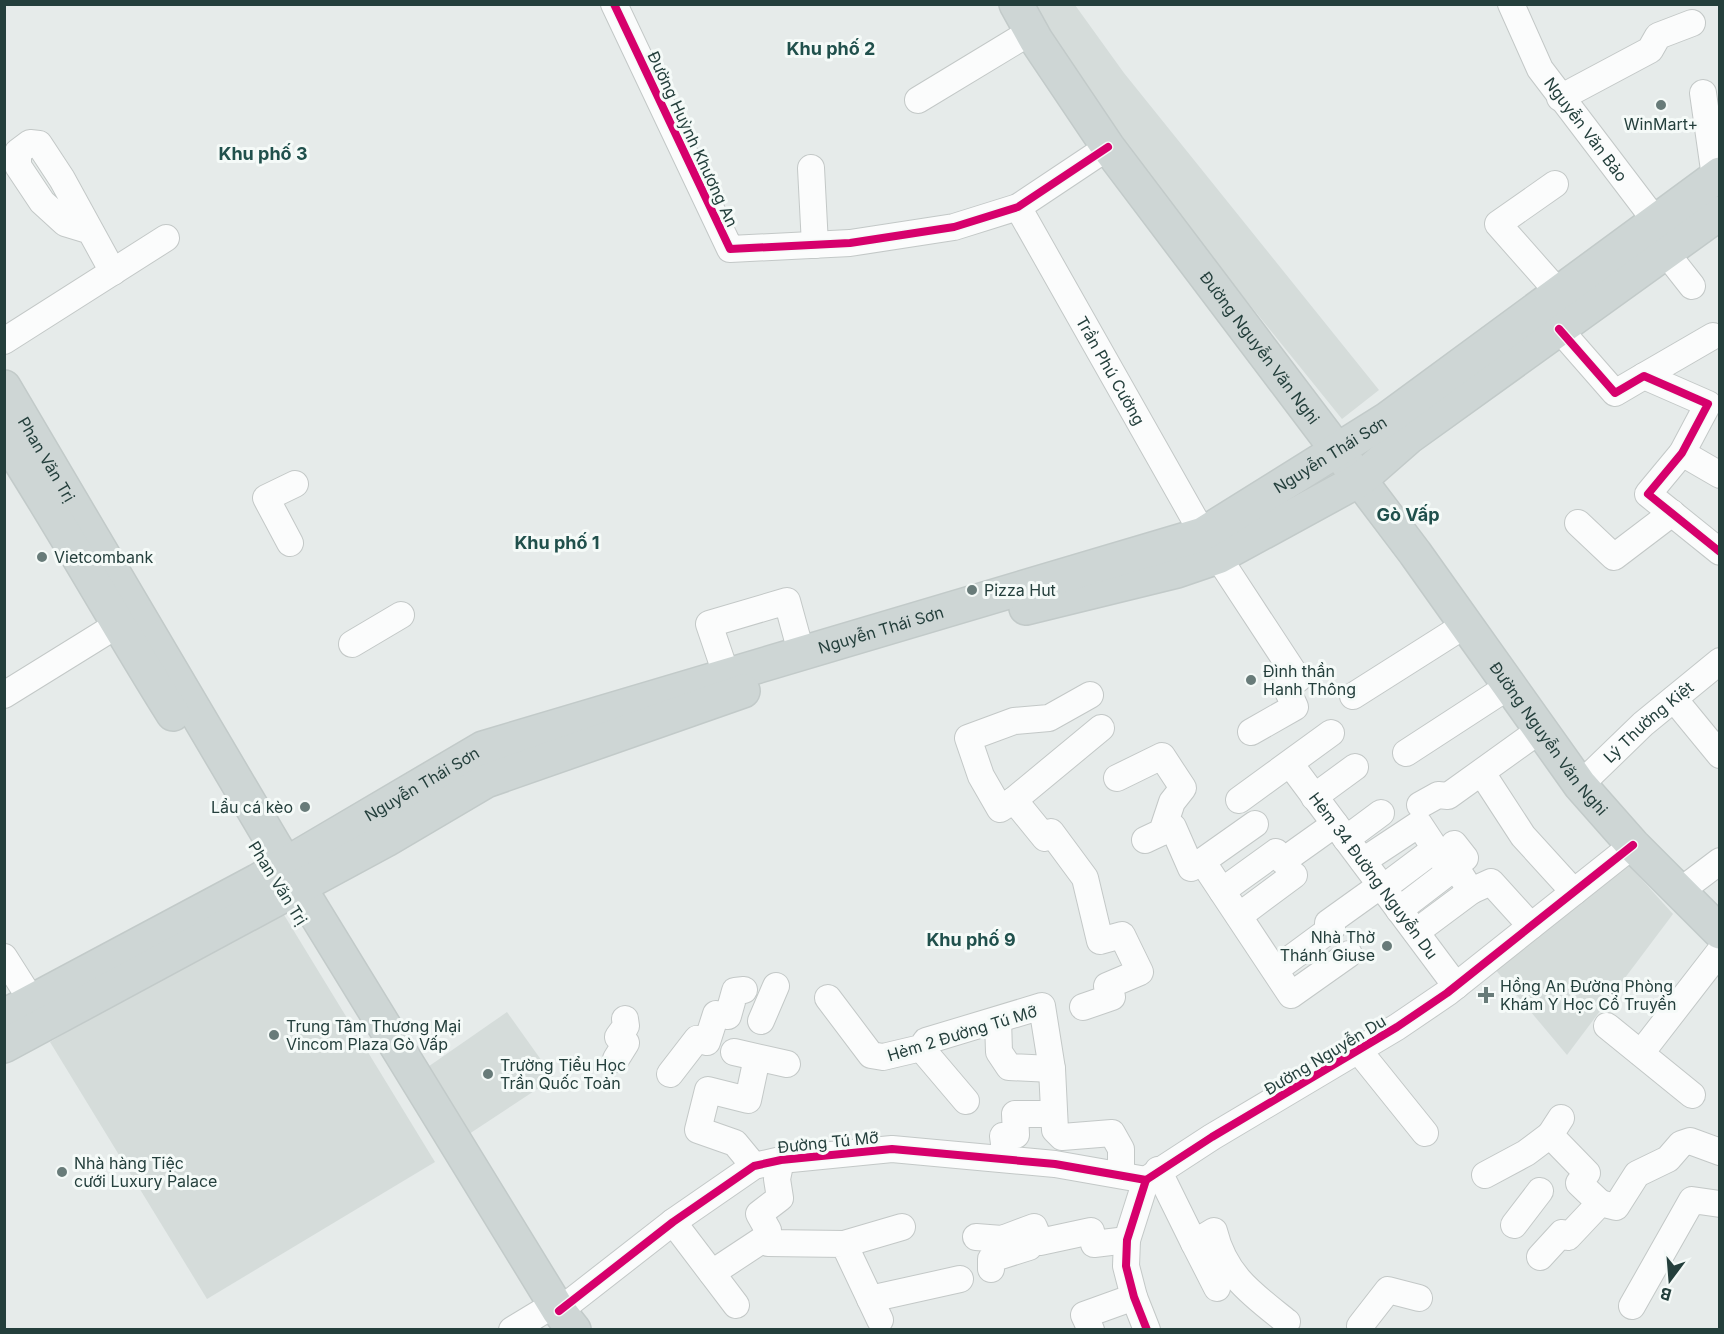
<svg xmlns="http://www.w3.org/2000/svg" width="1724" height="1334" viewBox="0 0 1724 1334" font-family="Inter,sans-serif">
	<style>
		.built { fill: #d5dcda }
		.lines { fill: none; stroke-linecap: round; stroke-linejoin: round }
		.minor-casing { stroke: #c3c8c7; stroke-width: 28 }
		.major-casing { stroke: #c2cac9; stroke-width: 36 }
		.minor { stroke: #fbfcfc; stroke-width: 26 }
		.major { stroke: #ced6d5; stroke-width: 33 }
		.cycleway-casing { stroke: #f5faf8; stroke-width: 11 }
		.cycleway { stroke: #d6006c; stroke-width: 8 }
		.poi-dot { fill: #687b79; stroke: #f5faf8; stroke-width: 2 }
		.labels { text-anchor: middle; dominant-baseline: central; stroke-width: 6; stroke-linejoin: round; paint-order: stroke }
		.poi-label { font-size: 16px; fill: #243f3c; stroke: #f5faf8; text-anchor: start }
		.street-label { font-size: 16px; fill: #243f3c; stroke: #f5faf8 }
		.neighbourhood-label { font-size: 18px; font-weight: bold; fill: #20504c; stroke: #f5faf8 }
	</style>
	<rect width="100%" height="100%" fill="#e6ebea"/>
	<g class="built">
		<path d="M1027 5H1075L1124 73 1379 390 1342 419 1087 103Z"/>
		<path d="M1626 862 1673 914 1567 1055 1494 968Z"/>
		<path d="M278 905 435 1162 207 1299 50 1042Z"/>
		<path d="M507 1012 554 1078 466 1136 422 1071Z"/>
	</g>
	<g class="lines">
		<defs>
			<g id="minor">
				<path d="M614 4 730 249 850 243 954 227 1018 207 1108 147"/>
				<path id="s1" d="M1511 4 1540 69 1667 236"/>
				<path d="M1703 93 1715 177"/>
				<path d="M1560 98 1650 50 1658 36 1692 23"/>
				<path d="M918 100 1032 31"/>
				<path d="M811 168 815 245"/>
				<path d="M1555 184 1498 224 1559 293"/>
				<path id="s2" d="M1018 207 1203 534"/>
				<path d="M88 230 65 223 42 202 18 166V152L30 143 39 144 62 179 113 272"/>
				<path d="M1666 253 1692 286"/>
				<path d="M1559 329 1615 393 1644 376 1708 404 1682 453 1648 494 1720 552"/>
				<path d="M4 341 166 238"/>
				<path d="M1644 376 1713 336"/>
				<path d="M1682 453 1720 475"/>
				<path d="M1578 523 1614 557 1672 513"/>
				<path d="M290 543 266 498 295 484"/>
				<path d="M1218 557 1298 679 1286 687 1295 707 1251 732"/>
				<path d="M352 644 401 615"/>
				<path d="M726 674 709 624 787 601 801 652"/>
				<path d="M4 695 117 625"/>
				<path d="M1353 696 1465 625"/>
				<path d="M1674 699 1720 755"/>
				<path d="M1406 753 1509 686"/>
				<path id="s3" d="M1291 765 1456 986"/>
				<path d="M1482 773 1523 836 1574 892"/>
				<path d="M1117 778 1162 756 1183 788 1172 802 1162 832 1145 840"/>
				<path id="s4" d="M1580 785 1643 724 1720 661"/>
				<path d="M1314 797 1355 767"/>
				<path d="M1014 800 1101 728"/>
				<path d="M1239 800 1331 733"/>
				<path d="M1420 805 1438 795 1448 796 1540 730"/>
				<path d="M1255 824 1204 860 1206 867 1291 995 1349 954"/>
				<path d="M1051 832 1085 878 1100 941 1122 935 1140 972 1107 986 1112 997 1083 1007"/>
				<path d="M1162 832 1173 827 1191 868"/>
				<path d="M1045 838 1014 800 1000 809 981 776 968 738 1014 721 1049 718 1090 695"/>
				<path d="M1346 839 1381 813"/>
				<path d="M1283 861 1335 824"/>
				<path d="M1363 861 1419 824 1450 871H1458L1471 891 1491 882 1531 926"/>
				<path d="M1448 869 1465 858 1454 844"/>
				<path d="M1383 888 1435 849"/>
				<path d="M1222 891 1276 852"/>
				<path d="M1679 892 1720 861"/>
				<path d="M1399 910 1450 871"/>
				<path d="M1239 916 1294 875"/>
				<path d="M1328 923 1381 885"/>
				<path d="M1416 932 1471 891"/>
				<path d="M4 957 32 1001"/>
				<path d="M1275 970 1332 928"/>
				<path d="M828 998 871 1055 883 1057 921 1048 926 1041 1042 1006 1052 1069 1055 1130 1062 1137 1112 1133 1121 1149V1174"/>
				<path d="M728 1016 735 991 744 990"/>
				<path d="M998 1020 999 1052 1009 1067 1052 1069"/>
				<path d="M761 1021 776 986"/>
				<path d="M1607 1026 1692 1095"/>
				<path d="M921 1048 966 1101"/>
				<path d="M1359 1051 1425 1133"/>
				<path d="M734 1052 787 1064"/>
				<path d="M1641 1053 1720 951"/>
				<path d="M616 1059 626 1043 618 1037 626 1026 625 1019"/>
				<path d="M670 1074 697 1039 707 1042 716 1014"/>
				<path d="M1561 1118 1550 1135 1587 1173 1579 1183 1600 1203"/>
				<path d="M1006 1159 1003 1136 1016 1135 1015 1114H1054"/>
				<path d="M781 1160 777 1179 780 1198 759 1214 768 1230V1243L844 1244 880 1320"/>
				<path d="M754 1166 735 1143 698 1130 708 1090 748 1100 757 1058"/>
				<path d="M1158 1170 1194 1243 1214 1231C1225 1276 1252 1294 1287 1322"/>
				<path d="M1485 1175 1526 1153 1550 1135"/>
				<path d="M673 1222 736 1305"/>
				<path d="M1514 1225 1540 1191"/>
				<path d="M976 1237 1002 1239 1034 1227 1040 1242 1091 1231 1094 1244 1127 1240"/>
				<path d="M1194 1243 1217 1288"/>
				<path d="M844 1244 902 1227"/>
				<path d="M1540 1257 1562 1233 1568 1237 1600 1203 1616 1207 1637 1174 1668 1159 1681 1144 1690 1141 1720 1152"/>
				<path d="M991 1269V1259L1029 1247"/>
				<path d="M712 1273 768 1236"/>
				<path d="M870 1299 960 1279"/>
				<path d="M1632 1306 1692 1200 1720 1204"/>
				<path d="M559 1311 673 1222 754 1166 781 1160 892 1149 1055 1164 1146 1180"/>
				<path d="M1360 1326 1388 1290 1419 1298"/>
				<path d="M512 1330 540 1313"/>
				<path d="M1091 1330 1084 1315 1134 1297"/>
				<path d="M1147 1330 1134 1297 1126 1266 1127 1240 1146 1180 1212 1137 1397 1027 1447 993 1633 845"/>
			</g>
			<g id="major">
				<path id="s5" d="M1016 4 1036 40 1108 147 1415 553 1580 785 1633 845 1720 932"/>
				<path id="s6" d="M4 387 299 887 559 1311 574 1330"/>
				<path d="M4 436C63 527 115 622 173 714"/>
				<path d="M1026 608 1177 571 1218 557 1361 479 1409 437 1720 213"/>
				<path id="s7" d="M4 1016 257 881 483 748 1203 534 1387 419 1720 174"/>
				<path d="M4 1046 386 840 486 781 743 691"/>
			</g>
		</defs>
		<use href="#minor" class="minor-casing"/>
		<use href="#major" class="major-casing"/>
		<use href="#minor" class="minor"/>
		<use href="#major" class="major"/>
		<defs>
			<g id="cycleway">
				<path d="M614 4 730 249 850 243 954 227 1018 207 1108 147"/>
				<path d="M1559 329 1615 393 1644 376 1708 404 1682 453 1648 494 1720 552"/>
				<path d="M559 1311 673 1222 754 1166 781 1160 892 1149 1055 1164 1146 1180"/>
				<path d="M1147 1330 1134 1297 1126 1266 1127 1240 1146 1180 1212 1137 1397 1027 1447 993 1633 845"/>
			</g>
		</defs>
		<use href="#cycleway" class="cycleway-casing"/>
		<use href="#cycleway" class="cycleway"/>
	</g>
	<g class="poi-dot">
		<circle cx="1661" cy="105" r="6"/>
		<circle cx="42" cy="557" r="6"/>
		<circle cx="972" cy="590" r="6"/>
		<circle cx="1251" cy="680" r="6"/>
		<circle cx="305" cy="807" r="6"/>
		<circle cx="1387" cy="946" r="6"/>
		<path d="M1483 986h6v6h6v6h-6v6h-6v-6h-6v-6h6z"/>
		<circle cx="274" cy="1035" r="6"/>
		<circle cx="488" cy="1074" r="6"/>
		<circle cx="62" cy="1172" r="6"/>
	</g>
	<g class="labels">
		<g class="poi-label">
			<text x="1661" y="124" text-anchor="middle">WinMart+</text>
			<text x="54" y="557">Vietcombank</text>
			<text x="984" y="590">Pizza Hut</text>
			<text x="1263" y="671">Đình thần<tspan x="1263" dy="18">Hanh Thông</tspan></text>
			<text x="293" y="807" text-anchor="end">Lẩu cá kèo</text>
			<text x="1375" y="937" text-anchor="end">Nhà Thờ<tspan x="1375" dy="18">Thánh Giuse</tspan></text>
			<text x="1500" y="986">Hồng An Đường Phòng<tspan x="1500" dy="18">Khám Y Học Cổ Truyền</tspan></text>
			<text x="286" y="1026">Trung Tâm Thương Mại<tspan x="286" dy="18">Vincom Plaza Gò Vấp</tspan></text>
			<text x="500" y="1065">Trường Tiểu Học<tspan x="500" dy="18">Trần Quốc Toản</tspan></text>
			<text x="74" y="1163">Nhà hàng Tiệc<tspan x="74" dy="18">cưới Luxury Palace</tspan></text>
		</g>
		<g class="street-label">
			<text stroke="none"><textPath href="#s1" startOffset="147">Nguyễn Văn Bảo</textPath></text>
			<text transform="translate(693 139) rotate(65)">Đường Huỳnh Khương An</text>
			<text stroke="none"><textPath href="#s5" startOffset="422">Đường Nguyễn Văn Nghi</textPath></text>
			<text stroke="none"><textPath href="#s2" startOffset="188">Trần Phú Cường</textPath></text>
			<text stroke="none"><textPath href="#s7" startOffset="1450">Nguyễn Thái Sơn</textPath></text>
			<text stroke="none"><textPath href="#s6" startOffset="84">Phan Văn Trị</textPath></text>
			<text stroke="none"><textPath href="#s7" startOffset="964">Nguyễn Thái Sơn</textPath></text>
			<text stroke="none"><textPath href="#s4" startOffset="93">Lý Thường Kiệt</textPath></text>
			<text stroke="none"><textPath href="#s5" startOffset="908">Đường Nguyễn Văn Nghi</textPath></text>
			<text stroke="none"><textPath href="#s7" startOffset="478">Nguyễn Thái Sơn</textPath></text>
			<text stroke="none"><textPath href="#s3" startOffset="138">Hẻm 34 Đường Nguyễn Du</textPath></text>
			<text transform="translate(278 883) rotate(58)">Phan Văn Trị</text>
			<text transform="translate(962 1033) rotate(-17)">Hẻm 2 Đường Tú Mỡ</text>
			<text transform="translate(1325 1055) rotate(-31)">Đường Nguyễn Du</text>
			<text transform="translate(828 1142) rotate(-6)">Đường Tú Mỡ</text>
		</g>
		<g class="neighbourhood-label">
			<text x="831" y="48">Khu phố 2</text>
			<text x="263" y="153">Khu phố 3</text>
			<text x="1408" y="514">Gò Vấp</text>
			<text x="557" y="542">Khu phố 1</text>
			<text x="971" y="939">Khu phố 9</text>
		</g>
	</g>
	<rect width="1724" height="1334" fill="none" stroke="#243f3c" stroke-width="12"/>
	<g transform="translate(1670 1280) rotate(196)" stroke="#f5faf8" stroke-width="4.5" paint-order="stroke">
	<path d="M0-4.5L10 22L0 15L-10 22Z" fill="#243f3c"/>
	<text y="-9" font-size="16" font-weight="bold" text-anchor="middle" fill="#243f3c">B</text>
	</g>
</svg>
